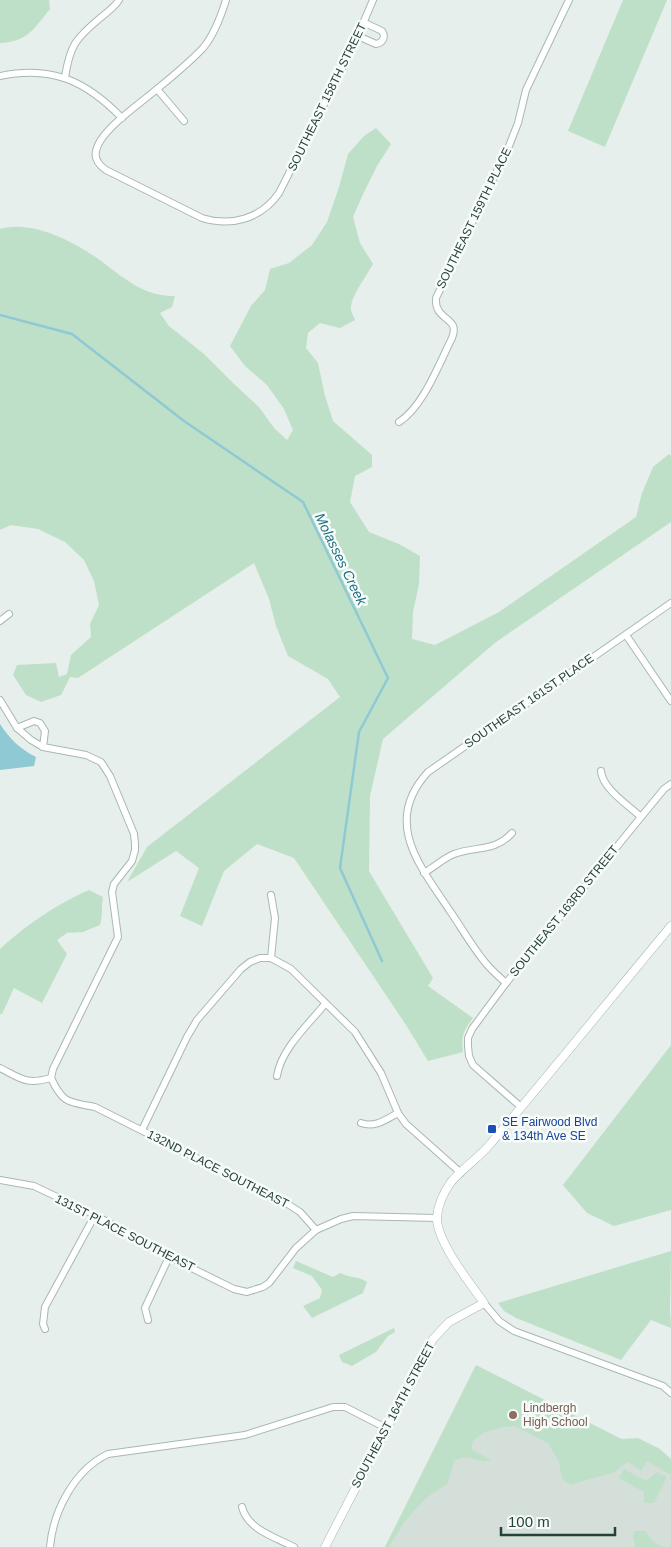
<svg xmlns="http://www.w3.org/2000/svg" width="671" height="1547" viewBox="0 0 671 1547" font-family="Helvetica,sans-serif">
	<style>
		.built { fill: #d4dfda }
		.green { fill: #bfe0c8 }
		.water { fill: #8ec9d4 }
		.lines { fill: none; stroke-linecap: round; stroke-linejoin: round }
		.stream { stroke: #8ec9d4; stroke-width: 2.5 }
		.minor-casing { stroke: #a8b8b2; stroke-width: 8 }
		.tertiary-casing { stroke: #a8b8b2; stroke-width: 9 }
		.minor { stroke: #fff; stroke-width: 6 }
		.tertiary { stroke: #fff; stroke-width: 8 }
		.transit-dot { fill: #1a4fb4; stroke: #f7fbf9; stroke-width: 2 }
		.education-dot { fill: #8d6e63; stroke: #f7fbf9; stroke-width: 2 }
		.labels { text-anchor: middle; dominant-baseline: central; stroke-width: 5; stroke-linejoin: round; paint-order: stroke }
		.street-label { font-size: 12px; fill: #24423a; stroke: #f7fbf9 }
		.transit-label { font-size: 12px; fill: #164399; stroke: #f7fbf9; text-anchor: start }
		.education-label { font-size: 12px; fill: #785e54; stroke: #f7fbf9; text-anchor: start }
		.water-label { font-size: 14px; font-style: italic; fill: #1c6f80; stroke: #f7fbf9 }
	</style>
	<rect width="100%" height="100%" fill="#e6efeb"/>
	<path class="built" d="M477 1366 671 1464V1547H385Z"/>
	<g class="green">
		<path d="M0 0H49L50 9C34 28 28 42 0 43Z"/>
		<path d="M623 0H667L605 147 568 131Z"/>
		<path d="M376 128 391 144 377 166 364 192 353 217 360 243 373 264C367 275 350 298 351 309 351 312 354 317 355 320L340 328 320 323 308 333 306 348 318 363 325 396 333 421 372 455V467L355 476 350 502 369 532 399 544 420 556 419 584 413 612 412 639 435 645 499 612 636 517 642 493 653 467 669 454 671 456V522L496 642 383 739 370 796 369 871 433 978 428 986 473 1018C463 1032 461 1035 463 1052L428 1061 406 1025 294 858 257 844 224 871 202 926 180 916 199 868 176 851 127 882 147 847 340 697 328 679 288 656 276 626 269 599 254 563 78 678 70 677 61 695 41 702 26 695 13 675 17 665 56 663 59 677 67 674 71 655 91 637 90 624 99 605 94 581 84 560 65 542 38 529 11 525 0 530V229C30 220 69 239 94 256 120 274 141 297 175 296L172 307 160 313 169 326 204 354 234 384 259 407 274 428 287 440 293 430 284 409 267 385 245 366 230 346 251 306 265 290 270 269 289 263 312 245 327 222 339 187 348 154 364 136Z"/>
		<path d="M89 890 103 897C101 907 103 915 100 925L83 932 67 933 57 940 67 954 42 1003 14 988 2 1014H0V949C24 926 59 903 89 890Z"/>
		<path d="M671 1045V1210L614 1226 587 1213 563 1185Z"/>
		<path d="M671 1251 670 1310 671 1328 651 1320 621 1360 516 1318 504 1311 498 1303Z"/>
		<path d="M296 1261 333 1277 340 1273C350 1278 358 1276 367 1282L363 1293 312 1318 303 1306 320 1298 322 1290 312 1276 293 1268Z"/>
		<path d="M394 1328 395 1332 388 1336 376 1352 352 1366 342 1362 339 1355Z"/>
		<path d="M476 1365 621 1439 638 1438 660 1449 671 1459V1475L647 1461 641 1471 628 1462 615 1472 570 1485 562 1479 559 1462 548 1443 514 1426 504 1427 483 1433 473 1441 471 1449 491 1460C478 1465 473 1453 455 1460L447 1484 426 1498 412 1513 403 1524 389 1547H385Z"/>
		<path d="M624 1469 646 1481 657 1472 667 1477 654 1503H644V1492L619 1478Z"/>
		<path d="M635 1531H645L655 1543 663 1547H635L633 1536Z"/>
	</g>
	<path class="water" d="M0 724C10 739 20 749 36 757L34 766 0 770Z"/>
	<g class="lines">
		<path class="stream" d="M0 315 72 334 184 421 303 502 388 678 359 732 340 868 382 961"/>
		<defs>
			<g id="minor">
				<path d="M226 0C221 16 214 35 203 48 189 63 173 76 157 89 141 103 100 130 96 151 94 159 99 165 106 170L202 218C231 227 261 219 279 193L353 47 373 0"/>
				<path d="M358 36 376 44C383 43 386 37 382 31L365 23"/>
				<path d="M0 76C52 65 86 81 122 118"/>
				<path d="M65 77C70 46 75 39 99 19 106 13 114 8 119 0"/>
				<path d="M157 89 184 121"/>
				<path d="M399 422C423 407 439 364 452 338 461 316 434 322 436 298L509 146 518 123 526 90 569 0"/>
				<path d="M0 621 9 614"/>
				<path d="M626 635 671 701"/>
				<path d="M0 700 17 728 31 740 43 747 86 755 101 762 110 776 134 834 135 844V850L132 861 114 884 112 892 118 937 53 1069 51 1078"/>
				<path d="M17 728 34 721 40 723 45 731 43 747"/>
				<path d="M601 771C602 788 628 805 641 817"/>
				<path d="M424 873C434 867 444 858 454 854 476 846 495 852 512 833"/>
				<path d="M271 895 275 918 271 958"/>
				<path d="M506 983C498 976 490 969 484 961 471 945 461 927 450 911 420 866 382 822 428 772L671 603"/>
				<path d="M0 1068C22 1079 26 1085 51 1078 63 1104 69 1102 95 1107L286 1203 300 1212 316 1230"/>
				<path d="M277 1076C281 1049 308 1025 325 1004"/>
				<path d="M521 1107 473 1065 469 1056 468 1046V1038L472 1029 506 983 641 817 664 789 671 784"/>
				<path d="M361 1123C375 1128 385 1120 398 1113"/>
				<path d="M142 1130 187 1037 197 1020 241 969 250 962 260 958H271L291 969 355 1032 381 1073 398 1113 406 1124 461 1173"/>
				<path d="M0 1180 34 1186 95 1215 169 1257 234 1289 247 1292 263 1287 269 1283 296 1248 316 1230 341 1219 353 1216 437 1218"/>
				<path d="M484 1303 499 1321 514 1331 663 1386 671 1393"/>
				<path d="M148 1320 145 1308 169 1257"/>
				<path d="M45 1329 43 1324 45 1307 95 1215"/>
				<path d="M242 1507C248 1530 275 1537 294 1547"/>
				<path d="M50 1547C53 1512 74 1470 108 1454L245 1435 333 1407H345L351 1410 386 1428"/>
			</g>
			<path id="tertiary" d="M325 1547 433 1339 449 1322 484 1303C470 1283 436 1241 437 1217 438 1205 444 1192 451 1182 463 1168 480 1157 492 1142 552 1071 611 998 671 926"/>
		</defs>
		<use href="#minor" class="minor-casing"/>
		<use href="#tertiary" class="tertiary-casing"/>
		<use href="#minor" class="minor"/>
		<use href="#tertiary" class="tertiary"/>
	</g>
	<rect class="transit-dot" x="487" y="1124" width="10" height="10" rx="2.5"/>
	<circle class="education-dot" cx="513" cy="1415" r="5"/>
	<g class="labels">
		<g class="street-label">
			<text transform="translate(327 97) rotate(-64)">SOUTHEAST 158TH STREET</text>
			<text transform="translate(474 218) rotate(-64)">SOUTHEAST 159TH PLACE</text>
			<text transform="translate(529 701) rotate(-35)">SOUTHEAST 161ST PLACE</text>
			<text transform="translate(564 911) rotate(-51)">SOUTHEAST 163RD STREET</text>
			<text transform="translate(218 1169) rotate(27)">132ND PLACE SOUTHEAST</text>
			<text transform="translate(125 1233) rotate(27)">131ST PLACE SOUTHEAST</text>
			<text transform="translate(393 1415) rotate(-62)">SOUTHEAST 164TH STREET</text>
		</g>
		<g class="transit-label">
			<text x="502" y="1122">SE Fairwood Blvd<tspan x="502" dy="14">&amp; 134th Ave SE</tspan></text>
		</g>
		<g class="education-label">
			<text x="523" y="1408">Lindbergh<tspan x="523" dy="14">High School</tspan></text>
		</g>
		<g class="water-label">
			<text transform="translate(341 559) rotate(64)">Molasses Creek</text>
		</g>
	</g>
	<path d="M501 1527v8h114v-8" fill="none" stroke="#24423a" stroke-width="2.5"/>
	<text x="508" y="1527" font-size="15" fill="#24423a" stroke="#f7fbf9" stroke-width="4" paint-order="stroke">100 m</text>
</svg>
